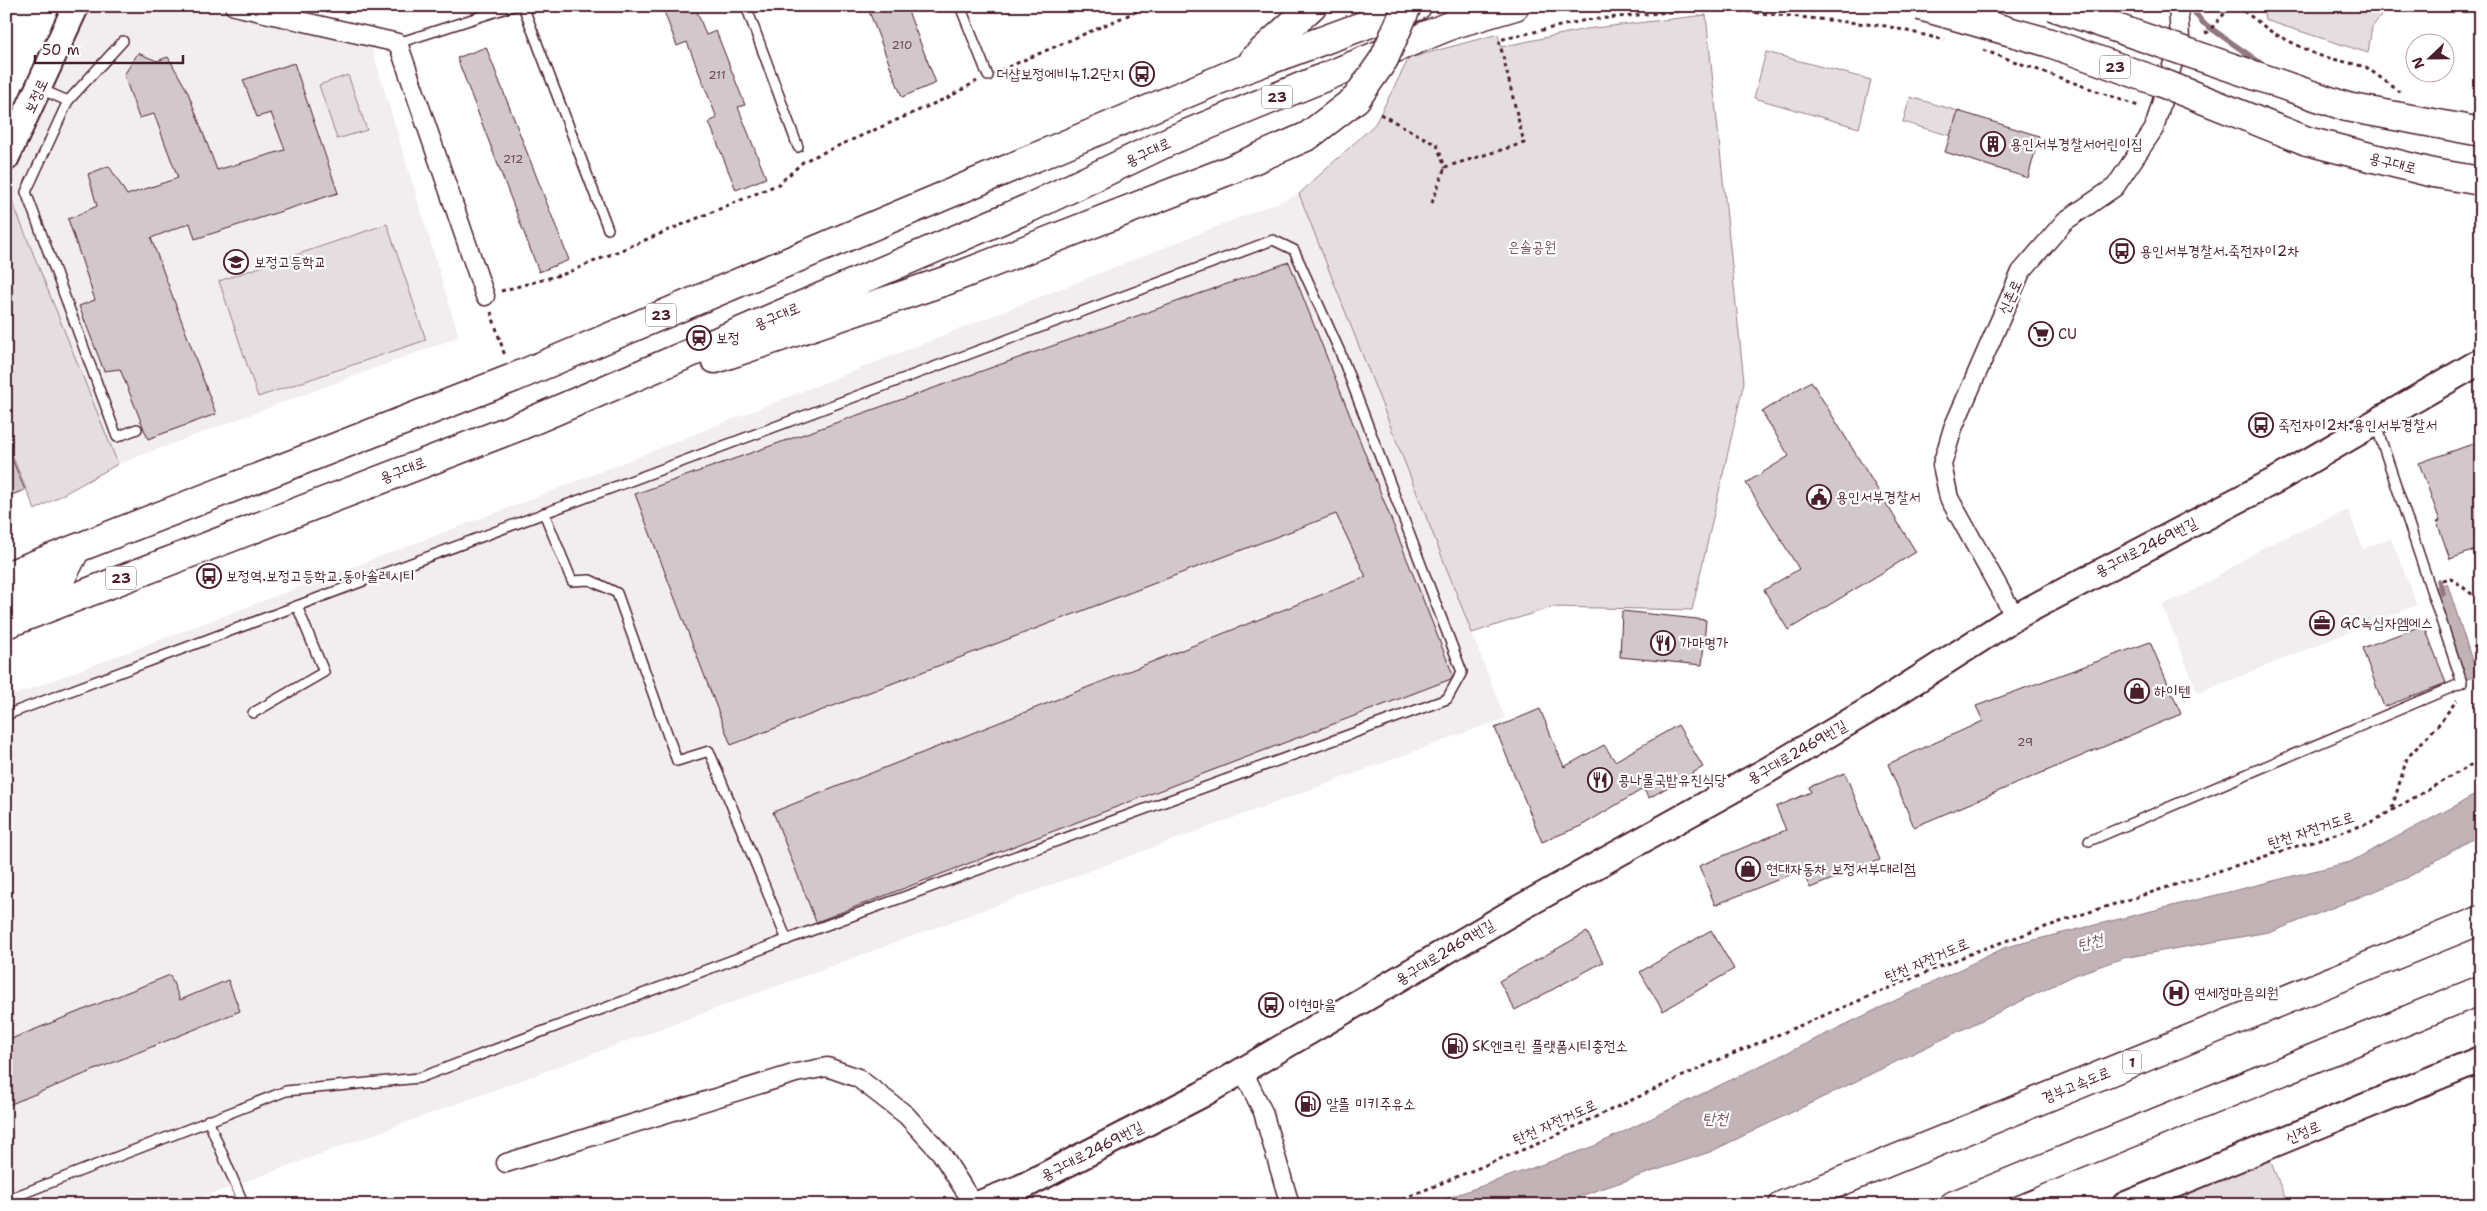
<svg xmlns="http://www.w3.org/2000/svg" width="2487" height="1211" viewBox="0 0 2487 1211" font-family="'Shantell Sans','Poor Story',sans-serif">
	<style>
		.built { fill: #f2eeef }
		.green { fill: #e5dee0; stroke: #987e86 }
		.water { fill: #c1b3b6; stroke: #91787e }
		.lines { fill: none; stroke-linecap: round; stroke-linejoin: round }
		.stream { stroke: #91787e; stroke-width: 5.5 }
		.building { fill: #d2c7cb; stroke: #4a1f2b }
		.lane-casing { stroke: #4a1f2b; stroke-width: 12 }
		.street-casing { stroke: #4a1f2b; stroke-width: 21 }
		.secondary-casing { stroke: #4a1f2b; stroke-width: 29 }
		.primary-casing { stroke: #4a1f2b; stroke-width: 31 }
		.highway-casing { stroke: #4a1f2b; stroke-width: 31 }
		.path { stroke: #4a1f2b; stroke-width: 3; stroke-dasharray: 4 4; stroke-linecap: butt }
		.lane { stroke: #fff; stroke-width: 9 }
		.street { stroke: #fff; stroke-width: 18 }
		.secondary { stroke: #fff; stroke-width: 25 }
		.primary { stroke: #fff; stroke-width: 28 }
		.highway { stroke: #fff; stroke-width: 28 }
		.primary-bridge-casing { stroke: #4a1f2b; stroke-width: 31; stroke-linecap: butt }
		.primary-bridge { stroke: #fff; stroke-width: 28 }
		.labels { text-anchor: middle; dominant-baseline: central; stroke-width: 4.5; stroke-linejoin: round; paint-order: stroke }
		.number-label { font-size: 12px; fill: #6c4953 }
		.shield { fill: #fff; stroke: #80626b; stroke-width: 1 }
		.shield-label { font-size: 14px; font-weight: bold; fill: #4a1f2b }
		.poi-label { font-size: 15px; fill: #4a1f2b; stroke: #fff; text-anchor: start }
		.street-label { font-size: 15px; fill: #4a1f2b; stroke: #fff }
		.park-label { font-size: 15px; fill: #714f58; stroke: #fff }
		.water-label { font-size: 16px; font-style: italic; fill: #74535c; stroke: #fff }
	</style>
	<rect width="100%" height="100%" fill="#fff"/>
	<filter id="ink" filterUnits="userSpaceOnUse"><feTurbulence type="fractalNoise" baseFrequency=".02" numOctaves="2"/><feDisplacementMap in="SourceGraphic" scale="10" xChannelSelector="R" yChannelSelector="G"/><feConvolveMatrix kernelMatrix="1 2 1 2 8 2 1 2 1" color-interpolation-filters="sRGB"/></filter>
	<g filter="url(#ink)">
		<g class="built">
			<path d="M75 6H234L368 36 459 337 118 464 6 186V157Z"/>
			<path d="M1299 194 1505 718 182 1205H6V698L524 502Z"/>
			<path d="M2348 510 2363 549 2391 538 2417 605 2198 693 2162 605 2192 592 2264 547Z"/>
		</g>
		<g class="green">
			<path d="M2263 6H2389L2372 27 2368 53 2265 20Z"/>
			<path d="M2431 6H2481V13Z"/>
			<path d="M1706 15 1744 382 1692 610 1552 607 1472 633 1299 194 1375 124 1409 58 1498 34 1501 47 1586 29Z"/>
			<path d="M1766 52 1871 80 1859 128 1754 98Z"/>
			<path d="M348 75 367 130 337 139 319 85Z"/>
			<path d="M1910 97 1958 111 1951 136 1903 122Z"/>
			<path d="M6 186 118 464 35 510 6 441Z"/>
			<path d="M387 224 426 340 258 397 219 281Z"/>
			<path d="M2268 1155 2288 1205H2147Z"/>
		</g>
		<g class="water">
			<path d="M2447 583 2477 676 2464 680 2434 588Z"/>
			<path d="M2481 792V834L2405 879 2274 931 2123 958 2075 975 1710 1152 1554 1205H1428L1594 1146 2006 947 2350 862Z"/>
		</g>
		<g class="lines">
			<g class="stream">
				<path d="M2190 6 2202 22 2259 62"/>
				<path d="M2439 581 2442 593"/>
				<path d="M2477 704 2481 715"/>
			</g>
		</g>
		<g class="building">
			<path d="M662 6H695L706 35 716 31 745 105 738 107 766 178 736 190 709 122 717 118 687 42 677 46Z"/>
			<path d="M867 6H906L936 83 902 97Z"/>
			<path d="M486 47 569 260 539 272 457 58Z"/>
			<path d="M138 53 157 61 168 57 187 90 217 170 285 150 271 113 257 117 243 80 294 63 338 193 195 239 190 223 151 238 216 414 148 439 120 369 104 371 79 306 95 300 68 219 97 206 88 174 109 166 127 195 178 178 154 114 139 118 124 75Z"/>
			<path d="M1958 111 2039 136 2028 178 1945 152Z"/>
			<path d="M1289 262 1453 675 1451 679 816 922 773 812 1366 577 1336 514 731 745 635 494Z"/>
			<path d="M1811 381 1916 552 1788 630 1764 590 1799 569 1746 483 1789 456 1762 412Z"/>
			<path d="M2481 441V548L2450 559 2437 522 2440 521 2419 463Z"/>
			<path d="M6 444 25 490 6 497Z"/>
			<path d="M1622 611 1706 620 1702 665 1620 657Z"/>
			<path d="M2424 625 2446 683 2384 707 2362 648Z"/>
			<path d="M2150 642 2181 714 1914 827 1888 764 1983 721 1976 706Z"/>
			<path d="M1540 709 1564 767 1604 745 1615 761 1678 725 1703 767 1649 798 1643 789 1581 826 1542 842 1495 728Z"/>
			<path d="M1845 773 1880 860 1810 888 1802 870 1715 905 1699 866 1786 830 1776 807 1811 792 1809 787Z"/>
			<path d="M1711 930 1734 969 1663 1011 1640 972Z"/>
			<path d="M1587 932 1603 962 1515 1010 1499 981Z"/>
			<path d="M170 975 180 1000 228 980 240 1011 6 1106V1041Z"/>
		</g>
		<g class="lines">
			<defs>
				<g id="lane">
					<path d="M523 6 608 229"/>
					<path d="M746 6 798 147"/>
					<path d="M960 6 988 76"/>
					<path d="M398 43 513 6"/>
					<path d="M40 89 68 101 123 41"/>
					<path d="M68 101 26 192 117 437 137 429"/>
					<path d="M544 513 572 581 590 580 617 593 677 761 709 751 787 940"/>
					<path d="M253 713 324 672 297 606"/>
					<path d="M6 715 1273 240 1294 250 1340 352 1462 672 1447 699 791 938 419 1078 286 1091 6 1200"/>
					<path d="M2089 841 2462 683 2376 425"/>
					<path d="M208 1120 244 1205"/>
				</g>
				<g id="street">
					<path d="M234 6 398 43 485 296"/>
					<path d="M2015 617 1949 498 1942 465 1953 428 2021 272 2065 221 2115 187 2154 129 2180 38 2178 6"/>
					<path d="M1243 1071 1263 1112 1290 1205"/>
					<path d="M506 1163 796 1073 827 1067 858 1078 906 1115 941 1153 974 1205"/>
				</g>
				<g id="secondary">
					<path d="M6 158 76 6"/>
					<path d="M976 1205 1020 1188 1201 1095 1511 913 1768 770 1876 706 2015 617 2278 479 2481 361"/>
					<path d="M2125 1205 2481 1059"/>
				</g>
				<g id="primary">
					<path d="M1254 59 1312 6"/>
					<path d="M2347 107 2481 132"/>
					<path d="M2307 141 2433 173 2481 181"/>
					<path d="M715 359 948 280"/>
					<path d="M6 576 513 378 1242 70 1417 6"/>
					<path d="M6 601 61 578 76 549"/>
					<path d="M6 624 520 426 1029 208 1174 139 1454 24 1515 6"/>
				</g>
				<g id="highway">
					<path d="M1783 1205 2481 920"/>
					<path d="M1954 1205 2481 990"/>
				</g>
			</defs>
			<use href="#lane" class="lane-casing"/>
			<use href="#street" class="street-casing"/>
			<use href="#secondary" class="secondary-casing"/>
			<use href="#primary" class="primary-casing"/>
			<use href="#highway" class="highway-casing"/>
			<g class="path">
				<path d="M2237 6 2273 33 2317 55 2366 67 2400 92"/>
				<path d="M2205 33 2208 32 2231 6"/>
				<path d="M1983 50 2141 107"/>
				<path d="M1001 70 1149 6"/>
				<path d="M1380 114 1437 145 1445 167 1524 143 1499 40 1586 20 1711 8 1886 26 1945 40"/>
				<path d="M1432 203 1445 167"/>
				<path d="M501 291 564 274 779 184 804 161 949 97 977 81"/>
				<path d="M491 312 505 356"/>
				<path d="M2442 580 2451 578 2473 595 2481 594"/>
				<path d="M2392 808 2407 758 2438 725 2457 700"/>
				<path d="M1388 1205 1544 1141 1711 1063 1977 951 2080 915 2370 823 2481 759"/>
			</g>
			<use href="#lane" class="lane"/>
			<use href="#street" class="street"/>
			<use href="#secondary" class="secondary"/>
			<use href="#primary" class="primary"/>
			<use href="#highway" class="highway"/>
			<defs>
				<g id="primary-bridge">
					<path d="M1920 6 2047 42 2162 83 2307 141"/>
					<path d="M2052 6 2347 107"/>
					<path d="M948 280 1230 170 1308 136 1356 99 1384 59 1407 6"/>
				</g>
			</defs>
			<use href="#primary-bridge" class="primary-bridge-casing"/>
			<use href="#primary-bridge" class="primary-bridge"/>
		</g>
	</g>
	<defs>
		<symbol id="bus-ring" viewBox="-11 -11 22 22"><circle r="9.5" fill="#fff" stroke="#4a1f2b" stroke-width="1.5"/><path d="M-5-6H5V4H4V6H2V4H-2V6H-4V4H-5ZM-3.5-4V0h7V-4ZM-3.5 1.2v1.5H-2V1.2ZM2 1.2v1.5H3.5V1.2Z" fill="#4a1f2b"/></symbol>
		<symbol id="building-ring" viewBox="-11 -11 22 22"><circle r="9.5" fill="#fff" stroke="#4a1f2b" stroke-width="1.5"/><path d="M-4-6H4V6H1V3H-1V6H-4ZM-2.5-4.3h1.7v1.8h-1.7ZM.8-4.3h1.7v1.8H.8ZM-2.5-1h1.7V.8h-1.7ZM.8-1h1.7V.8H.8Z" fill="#4a1f2b"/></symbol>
		<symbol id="school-ring" viewBox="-11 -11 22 22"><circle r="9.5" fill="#fff" stroke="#4a1f2b" stroke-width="1.5"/><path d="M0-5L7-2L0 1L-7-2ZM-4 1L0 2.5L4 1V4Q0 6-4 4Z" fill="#4a1f2b"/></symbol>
		<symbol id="supermarket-ring" viewBox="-11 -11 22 22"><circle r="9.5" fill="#fff" stroke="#4a1f2b" stroke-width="1.5"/><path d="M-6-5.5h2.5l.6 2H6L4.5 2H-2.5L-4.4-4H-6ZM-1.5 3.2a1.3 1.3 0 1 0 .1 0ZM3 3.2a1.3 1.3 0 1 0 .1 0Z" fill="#4a1f2b"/></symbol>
		<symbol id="station-ring" viewBox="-11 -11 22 22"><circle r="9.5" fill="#fff" stroke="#4a1f2b" stroke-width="1.5"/><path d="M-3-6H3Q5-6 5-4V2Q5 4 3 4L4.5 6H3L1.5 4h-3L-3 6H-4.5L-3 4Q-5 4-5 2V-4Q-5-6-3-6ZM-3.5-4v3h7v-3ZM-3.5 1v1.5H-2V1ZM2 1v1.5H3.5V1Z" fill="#4a1f2b"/></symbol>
		<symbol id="civic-ring" viewBox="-11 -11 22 22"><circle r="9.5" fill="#fff" stroke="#4a1f2b" stroke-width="1.5"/><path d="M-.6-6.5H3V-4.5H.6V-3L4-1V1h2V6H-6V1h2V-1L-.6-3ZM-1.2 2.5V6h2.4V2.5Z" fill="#4a1f2b"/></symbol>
		<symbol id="office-ring" viewBox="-11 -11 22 22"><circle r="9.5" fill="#fff" stroke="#4a1f2b" stroke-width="1.5"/><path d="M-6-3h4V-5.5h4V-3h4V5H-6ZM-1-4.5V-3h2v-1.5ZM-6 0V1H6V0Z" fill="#4a1f2b"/></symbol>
		<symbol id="restaurant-ring" viewBox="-11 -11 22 22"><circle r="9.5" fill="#fff" stroke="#4a1f2b" stroke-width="1.5"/><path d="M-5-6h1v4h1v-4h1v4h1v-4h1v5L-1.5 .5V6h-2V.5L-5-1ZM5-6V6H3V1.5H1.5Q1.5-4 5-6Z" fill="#4a1f2b"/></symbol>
		<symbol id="shop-ring" viewBox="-11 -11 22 22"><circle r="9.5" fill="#fff" stroke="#4a1f2b" stroke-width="1.5"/><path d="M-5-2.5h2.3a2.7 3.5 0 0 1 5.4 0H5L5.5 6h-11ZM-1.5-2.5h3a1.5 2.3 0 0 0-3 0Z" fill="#4a1f2b"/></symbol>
		<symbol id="hospital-ring" viewBox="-11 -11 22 22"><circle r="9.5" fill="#fff" stroke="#4a1f2b" stroke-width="1.5"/><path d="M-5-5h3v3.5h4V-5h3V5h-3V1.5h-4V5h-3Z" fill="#4a1f2b"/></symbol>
		<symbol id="fuel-ring" viewBox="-11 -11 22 22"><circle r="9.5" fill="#fff" stroke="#4a1f2b" stroke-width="1.5"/><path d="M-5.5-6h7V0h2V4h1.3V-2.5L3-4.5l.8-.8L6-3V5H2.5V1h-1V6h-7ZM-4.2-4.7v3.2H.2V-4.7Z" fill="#4a1f2b"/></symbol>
	</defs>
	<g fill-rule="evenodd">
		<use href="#bus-ring" x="1128" y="60" width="28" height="28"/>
		<use href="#building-ring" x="1979" y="130" width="28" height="28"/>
		<use href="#bus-ring" x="2108" y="237" width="28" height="28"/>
		<use href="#school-ring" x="222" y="248" width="28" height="28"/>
		<use href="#supermarket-ring" x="2027" y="320" width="28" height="28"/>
		<use href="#station-ring" x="685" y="324" width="28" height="28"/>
		<use href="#bus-ring" x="2247" y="411" width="28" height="28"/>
		<use href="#civic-ring" x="1805" y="483" width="28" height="28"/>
		<use href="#bus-ring" x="195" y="562" width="28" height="28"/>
		<use href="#office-ring" x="2308" y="609" width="28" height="28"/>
		<use href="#restaurant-ring" x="1649" y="629" width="28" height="28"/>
		<use href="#shop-ring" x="2123" y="677" width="28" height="28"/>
		<use href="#restaurant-ring" x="1586" y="766" width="28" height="28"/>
		<use href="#shop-ring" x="1734" y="855" width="28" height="28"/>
		<use href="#hospital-ring" x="2162" y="979" width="28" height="28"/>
		<use href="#bus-ring" x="1257" y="991" width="28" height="28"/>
		<use href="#fuel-ring" x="1441" y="1032" width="28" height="28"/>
		<use href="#fuel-ring" x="1294" y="1090" width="28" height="28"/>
	</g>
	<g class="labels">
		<g class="number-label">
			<text x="902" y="45">210</text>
			<text x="717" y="75">211</text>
			<text x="513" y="159">212</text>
			<text x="2025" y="742">29</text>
		</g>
		<g class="shield">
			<rect x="2100" y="55.5" width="30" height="23" rx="4"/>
			<rect x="1262" y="85.5" width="30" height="23" rx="4"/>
			<rect x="646" y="303.5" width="30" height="23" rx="4"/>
			<rect x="106" y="566.5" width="30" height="23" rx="4"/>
			<rect x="2123" y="1050.5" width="18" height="23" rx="4"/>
		</g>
		<g class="shield-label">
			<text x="2115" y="67">23</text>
			<text x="1277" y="97">23</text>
			<text x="661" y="315">23</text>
			<text x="121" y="578">23</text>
			<text x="2132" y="1062">1</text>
		</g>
		<g class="poi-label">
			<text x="1124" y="74" text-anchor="end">더샵보정에비뉴1.2단지</text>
			<text x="2010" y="144">용인서부경찰서어린이집</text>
			<text x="2140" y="251">용인서부경찰서.죽전자이2차</text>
			<text x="254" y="262">보정고등학교</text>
			<text x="2058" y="334">CU</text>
			<text x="716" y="338">보정</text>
			<text x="2278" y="425">죽전자이2차.용인서부경찰서</text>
			<text x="1836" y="497">용인서부경찰서</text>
			<text x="226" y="576">보정역.보정고등학교.동아솔레시티</text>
			<text x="2340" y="623">GC녹십자엠에스</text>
			<text x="1680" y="643">가마명가</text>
			<text x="2154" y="691">하이텐</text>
			<text x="1618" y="780">콩나물국밥유진식당</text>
			<text x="1766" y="869">현대자동차 보정서부대리점</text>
			<text x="2194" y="993">연세정마음의원</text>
			<text x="1288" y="1005">이현마을</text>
			<text x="1472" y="1046">SK엔크린 플랫폼시티충전소</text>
			<text x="1326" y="1104">알뜰 미키주유소</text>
		</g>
		<g class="street-label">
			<text transform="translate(36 96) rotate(-65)">보정로</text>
			<text transform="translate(1148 152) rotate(-25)">용구대로</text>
			<text transform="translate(2393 163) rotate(14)">용구대로</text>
			<text transform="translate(2010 297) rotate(-65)">신촌로</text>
			<text transform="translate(777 316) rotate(-23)">용구대로</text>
			<text transform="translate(403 470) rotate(-21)">용구대로</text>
			<text transform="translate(2146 547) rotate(-27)">용구대로2469번길</text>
			<text transform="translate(1797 752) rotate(-30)">용구대로2469번길</text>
			<text transform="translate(2311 830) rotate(-18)">탄천 자전거도로</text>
			<text transform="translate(1445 952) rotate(-31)">용구대로2469번길</text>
			<text transform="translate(1927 960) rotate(-23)">탄천 자전거도로</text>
			<text transform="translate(2076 1085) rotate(-22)">경부고속도로</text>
			<text transform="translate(1555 1122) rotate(-24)">탄천 자전거도로</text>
			<text transform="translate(2303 1132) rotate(-22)">신정로</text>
			<text transform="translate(1092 1151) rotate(-27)">용구대로2469번길</text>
		</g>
		<g class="park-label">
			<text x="1532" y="247">은솔공원</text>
		</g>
		<g class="water-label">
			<text transform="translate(2090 942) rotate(-15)">탄천</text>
			<text x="1715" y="1118">탄천</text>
		</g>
	</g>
	<rect width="2487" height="1211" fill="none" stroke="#fff" stroke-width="25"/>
	<rect x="12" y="12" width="2462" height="1186" fill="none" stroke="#4a1f2b" stroke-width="2" filter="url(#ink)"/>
	<g transform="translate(2430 58) rotate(248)"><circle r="24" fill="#ffffff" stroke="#b7a5aa"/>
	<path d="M0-4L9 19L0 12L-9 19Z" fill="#4a1f2b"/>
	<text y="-8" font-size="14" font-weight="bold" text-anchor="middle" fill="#4a1f2b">N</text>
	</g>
	<path d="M35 55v8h148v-8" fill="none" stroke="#4a1f2b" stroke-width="2.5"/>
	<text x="42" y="55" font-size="15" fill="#4a1f2b" stroke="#ffffff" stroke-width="4" paint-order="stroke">50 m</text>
</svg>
